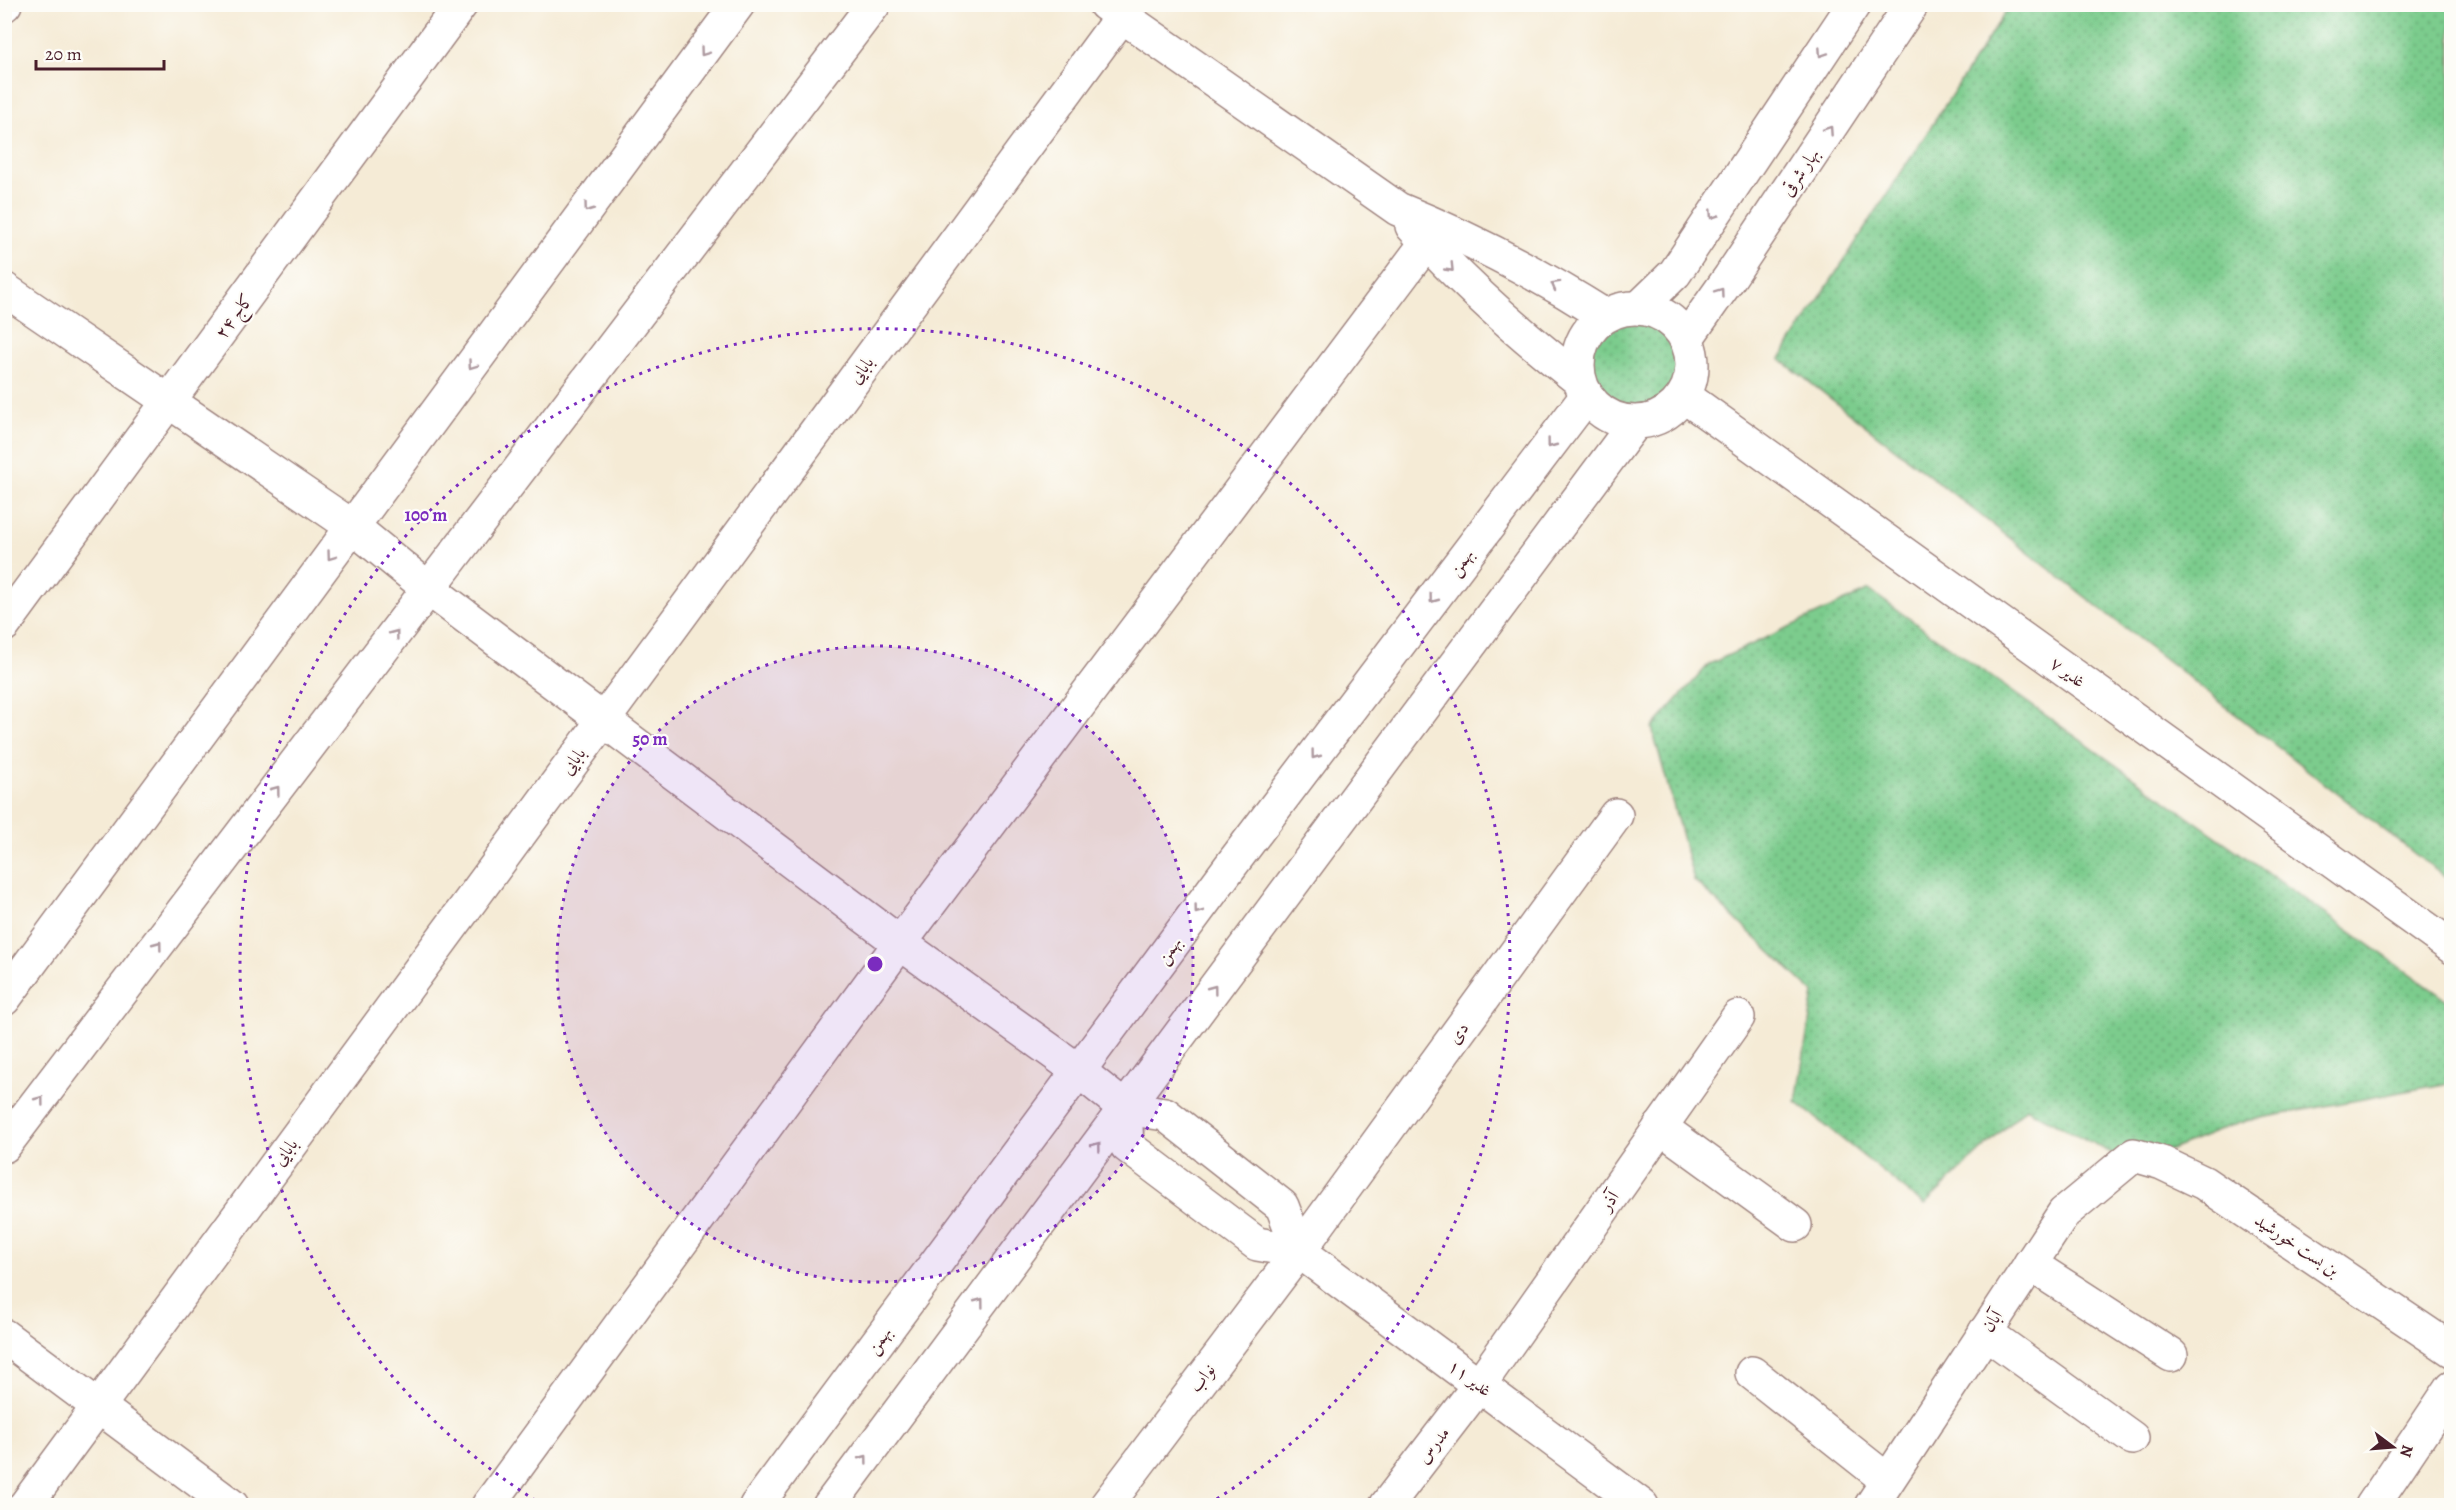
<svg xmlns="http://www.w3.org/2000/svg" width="2456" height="1510" viewBox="0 0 2456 1510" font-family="Alegreya,Amiri,serif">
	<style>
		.grass { fill: url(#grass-dots); stroke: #62765c; stroke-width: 1.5 }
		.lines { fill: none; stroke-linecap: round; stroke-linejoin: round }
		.minor-casing { stroke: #a08580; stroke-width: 36 }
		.tertiary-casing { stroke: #a08580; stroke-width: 36 }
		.minor { stroke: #fff; stroke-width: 33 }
		.tertiary { stroke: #fff; stroke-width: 33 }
		.oneway { stroke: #ae9aa0 }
		.ring { fill: none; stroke: #7b2cbf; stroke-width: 3; stroke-dasharray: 3 6 }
		.labels { text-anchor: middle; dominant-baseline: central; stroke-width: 4.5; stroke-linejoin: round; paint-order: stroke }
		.street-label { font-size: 18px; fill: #4a1f2b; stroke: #fdfcf7 }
		.centre { fill: #7b2cbf; stroke: #fdfcf7; stroke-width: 3 }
		.ring-label { font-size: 18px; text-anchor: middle; font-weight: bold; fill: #7b2cbf; stroke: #fdfcf7; stroke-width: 4.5; stroke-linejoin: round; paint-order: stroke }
	</style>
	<defs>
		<pattern id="grass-dots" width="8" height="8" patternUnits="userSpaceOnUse" patternTransform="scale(1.5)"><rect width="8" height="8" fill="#7bcc8d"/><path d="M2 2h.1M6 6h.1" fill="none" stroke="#67a573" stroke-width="1.8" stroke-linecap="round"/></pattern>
	</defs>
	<rect width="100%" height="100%" fill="#fdfcf7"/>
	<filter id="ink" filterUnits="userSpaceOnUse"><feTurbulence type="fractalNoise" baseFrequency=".0167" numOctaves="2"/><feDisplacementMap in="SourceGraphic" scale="12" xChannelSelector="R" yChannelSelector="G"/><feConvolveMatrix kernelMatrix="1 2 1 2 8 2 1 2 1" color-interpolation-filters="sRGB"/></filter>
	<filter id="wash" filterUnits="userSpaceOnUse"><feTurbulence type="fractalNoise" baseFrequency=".008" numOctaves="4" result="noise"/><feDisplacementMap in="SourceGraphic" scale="24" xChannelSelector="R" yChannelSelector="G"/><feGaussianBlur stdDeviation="1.35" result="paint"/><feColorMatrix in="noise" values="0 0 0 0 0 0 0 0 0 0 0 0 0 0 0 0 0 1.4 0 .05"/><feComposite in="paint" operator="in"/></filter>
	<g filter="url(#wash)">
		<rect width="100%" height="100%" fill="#f5ebd6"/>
		<g class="grass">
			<path d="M2010 5H2451V882L1780 359Z"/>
			<circle cx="1635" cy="365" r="49"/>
			<path d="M1869 590 2451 1003V1079L2449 1083 2240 1122 2134 1165 2026 1108 1924 1205 1796 1102 1814 993 1694 880 1652 728 1709 664Z"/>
		</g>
	</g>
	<g filter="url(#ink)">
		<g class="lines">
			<defs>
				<g id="minor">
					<path d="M1105 4 1398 209C1470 238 1539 274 1605 316"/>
					<path d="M4 5 5 4"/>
					<path d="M1412 226C1463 284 1519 333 1579 380"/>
					<path d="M4 289 353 527 429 589 900 943 1079 1071"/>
					<path d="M1684 396 2452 947"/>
					<path d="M4 625 461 4"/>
					<path d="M4 999 738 4"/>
					<path d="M1125 1108 1165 1114 1282 1206 1299 1251 1257 1244 1127 1146Z"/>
					<path d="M1660 1127 1795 1225"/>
					<path d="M4 1146 874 4"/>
					<path d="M1299 1251 1642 1506"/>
					<path d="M2030 1264 2171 1355"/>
					<path d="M1985 1332 2132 1438"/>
					<path d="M4 1336 232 1506"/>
					<path d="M1752 1373 1887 1480"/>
					<path d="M25 1506 1121 17"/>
					<path d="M488 1506 900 943 1427 242"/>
					<path d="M1106 1506 1299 1251 1616 815"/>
					<path d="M1386 1506 1479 1385 1738 1017"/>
					<path d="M1871 1506 2064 1213 2134 1155 2162 1163 2204 1183 2452 1350"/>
					<path d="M2372 1506 2452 1387"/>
				</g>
				<g id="tertiary">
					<path d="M1640 307 1675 273 1854 4"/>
					<circle cx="1635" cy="365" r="57"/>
					<path d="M1686 339 1730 277 1912 4"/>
					<path d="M1079 1071 1125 1108"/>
					<path d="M756 1506 1229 868 1586 397"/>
					<path d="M829 1506 1635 423"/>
				</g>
			</defs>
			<use href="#minor" class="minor-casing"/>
			<use href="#tertiary" class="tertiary-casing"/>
			<use href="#minor" class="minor"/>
			<use href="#tertiary" class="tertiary"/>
		</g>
		<defs><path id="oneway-chevron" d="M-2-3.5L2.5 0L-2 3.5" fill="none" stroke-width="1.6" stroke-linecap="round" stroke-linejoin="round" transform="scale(1.5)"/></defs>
		<g class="oneway">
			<use href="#oneway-chevron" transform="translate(704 52) rotate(126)"/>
			<use href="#oneway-chevron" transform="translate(1822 53) rotate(124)"/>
			<use href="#oneway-chevron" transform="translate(1829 130) rotate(-56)"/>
			<use href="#oneway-chevron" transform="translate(588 208) rotate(126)"/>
			<use href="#oneway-chevron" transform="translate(1713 215) rotate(124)"/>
			<use href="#oneway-chevron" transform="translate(1450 268) rotate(46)"/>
			<use href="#oneway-chevron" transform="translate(1555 285) rotate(-151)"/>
			<use href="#oneway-chevron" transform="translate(1720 292) rotate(-54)"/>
			<use href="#oneway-chevron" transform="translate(472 365) rotate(126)"/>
			<use href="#oneway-chevron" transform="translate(1551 444) rotate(127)"/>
			<use href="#oneway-chevron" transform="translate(331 556) rotate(126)"/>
			<use href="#oneway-chevron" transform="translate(1433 599) rotate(127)"/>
			<use href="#oneway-chevron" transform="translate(395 634) rotate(-53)"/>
			<use href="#oneway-chevron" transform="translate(1315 755) rotate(127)"/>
			<use href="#oneway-chevron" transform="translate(276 790) rotate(-53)"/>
			<use href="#oneway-chevron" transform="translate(1198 910) rotate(127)"/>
			<use href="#oneway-chevron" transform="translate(158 945) rotate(-53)"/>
			<use href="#oneway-chevron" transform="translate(1213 989) rotate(-53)"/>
			<use href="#oneway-chevron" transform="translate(40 1100) rotate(-53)"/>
			<use href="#oneway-chevron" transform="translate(1097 1146) rotate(-53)"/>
			<use href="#oneway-chevron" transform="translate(980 1302) rotate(-53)"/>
			<use href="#oneway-chevron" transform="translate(864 1459) rotate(-53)"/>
		</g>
	</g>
	<circle cx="875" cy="964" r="318" fill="#7b2cbf" fill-opacity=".12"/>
	<g class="ring">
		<circle cx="875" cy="964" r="318"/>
		<path d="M543 1505A635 635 0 1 1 1207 1505"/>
	</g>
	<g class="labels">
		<g class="street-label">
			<text transform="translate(1800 172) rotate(-56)">بهار شرقی</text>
			<text transform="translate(234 316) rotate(-54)">کاج ۲۴</text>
			<text transform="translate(861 370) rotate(-54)">بابایی</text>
			<text transform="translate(1461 562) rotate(-53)">بهمن</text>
			<text transform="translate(2068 672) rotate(36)">غدیر ۷</text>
			<text transform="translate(573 761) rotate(-54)">بابایی</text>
			<text transform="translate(1169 950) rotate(-53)">بهمن</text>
			<text transform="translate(1458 1033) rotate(-54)">دی</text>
			<text transform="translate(285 1152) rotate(-54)">بابایی</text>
			<text transform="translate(1609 1201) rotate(-55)">آذر</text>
			<text transform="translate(2297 1245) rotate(34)">بن بست خورشید</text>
			<text transform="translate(1992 1321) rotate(-57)">آبان</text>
			<text transform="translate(879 1340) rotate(-53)">بهمن</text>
			<text transform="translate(1202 1378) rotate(-53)">نواب</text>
			<text transform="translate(1470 1378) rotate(36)">غدیر ۱۱</text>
			<text transform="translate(1433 1445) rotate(-52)">مدرس</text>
		</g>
	</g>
	<circle cx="875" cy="964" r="9" class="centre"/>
	<g class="ring-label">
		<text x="426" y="521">100 m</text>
		<text x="650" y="745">50 m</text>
	</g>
	<rect width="2456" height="1510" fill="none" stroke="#fdfcf7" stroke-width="24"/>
	<g transform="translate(2393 1447) rotate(106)" stroke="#fdfcf7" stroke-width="4.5" paint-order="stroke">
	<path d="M0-4.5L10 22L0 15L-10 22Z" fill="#4a1f2b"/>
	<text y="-9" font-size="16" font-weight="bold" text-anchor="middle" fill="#4a1f2b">N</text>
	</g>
	<path d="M36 60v9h128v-9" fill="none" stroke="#4a1f2b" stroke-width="3"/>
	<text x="45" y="60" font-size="18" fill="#4a1f2b" stroke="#fdfcf7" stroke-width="4.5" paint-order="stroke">20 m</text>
</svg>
